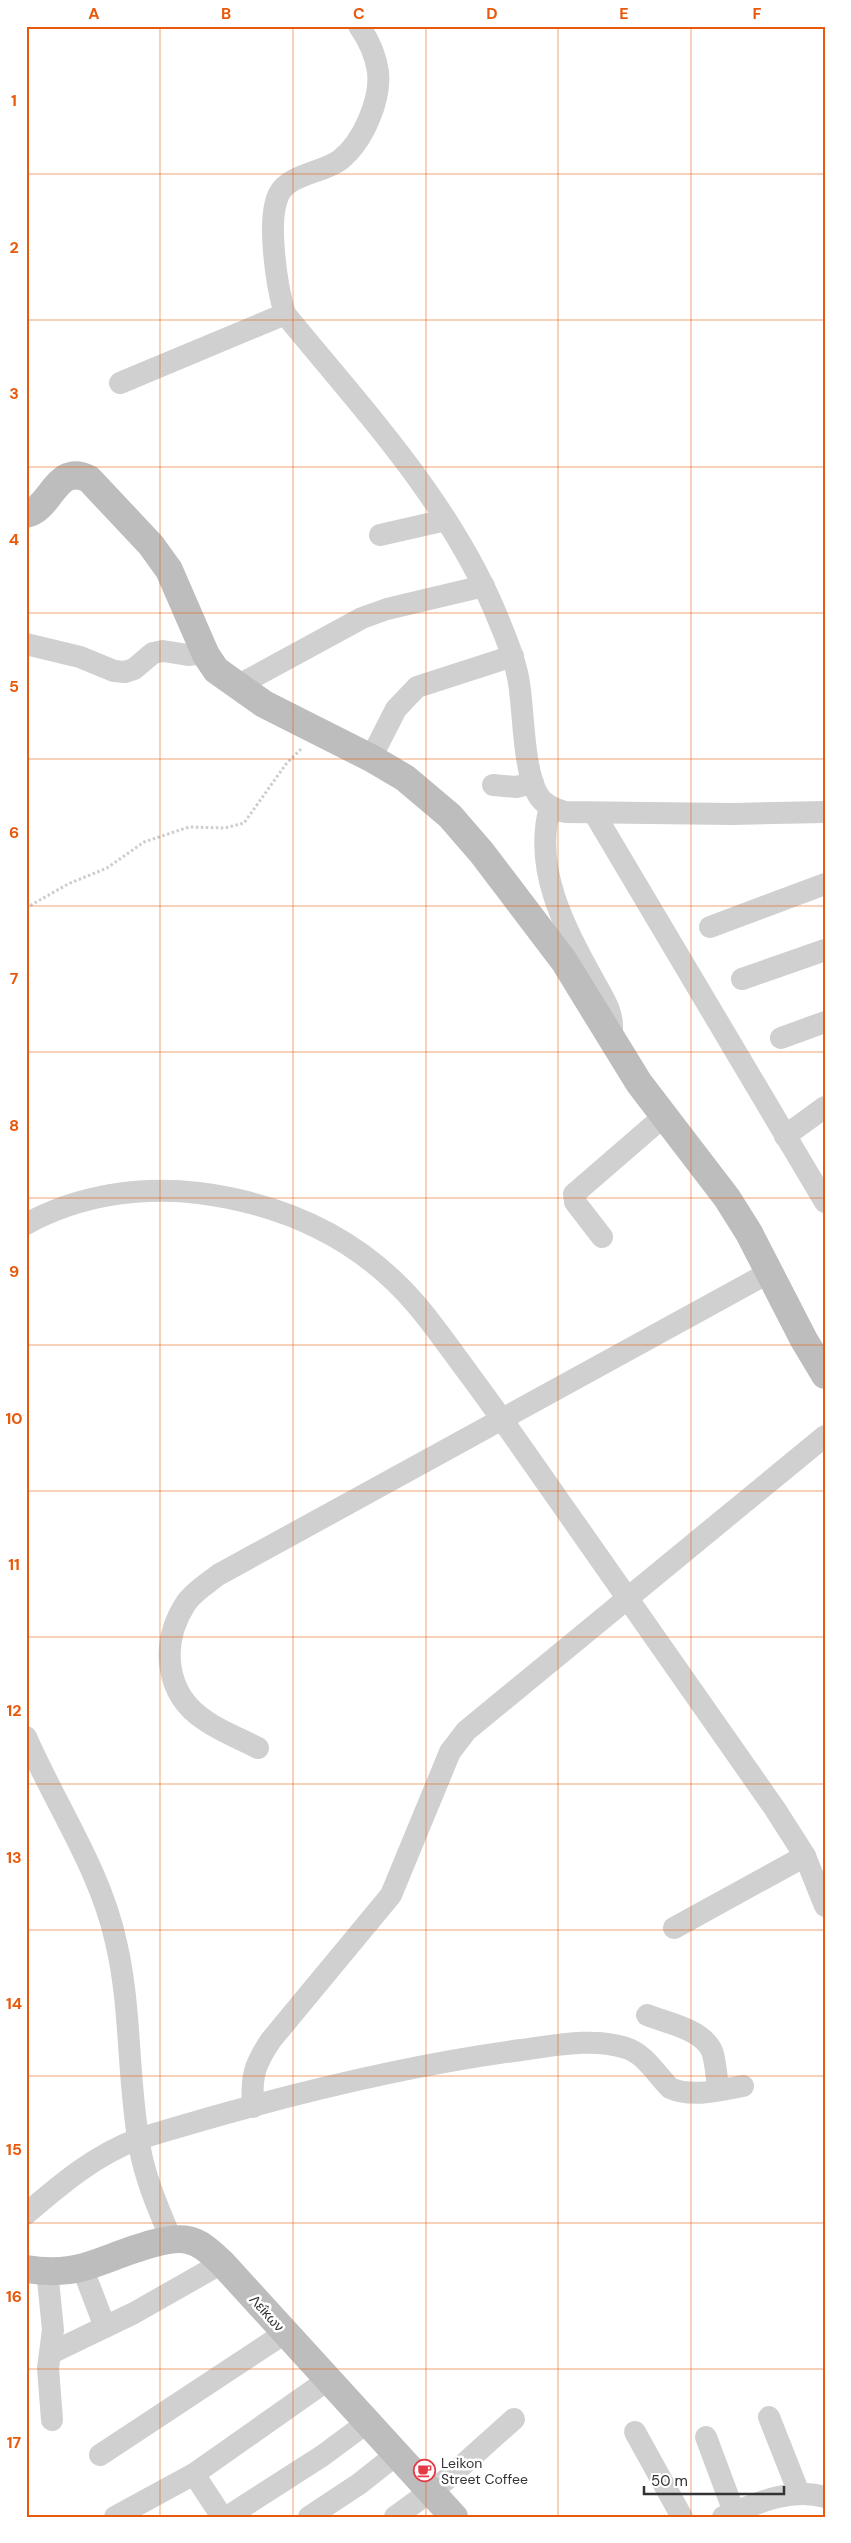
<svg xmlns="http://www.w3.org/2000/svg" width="851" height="2543" viewBox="0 0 851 2543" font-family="'DM Sans',sans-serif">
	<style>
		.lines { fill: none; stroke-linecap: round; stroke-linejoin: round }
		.path { stroke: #cdcdcd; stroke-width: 3; stroke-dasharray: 2.5 2.5; stroke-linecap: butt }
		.street { stroke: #d0d0d0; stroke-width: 22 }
		.secondary { stroke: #bdbdbd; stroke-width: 28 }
		.grid { fill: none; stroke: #e8590c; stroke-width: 1; stroke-opacity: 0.55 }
		.labels { text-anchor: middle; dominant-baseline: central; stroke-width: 5; stroke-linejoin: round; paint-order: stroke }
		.street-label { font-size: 14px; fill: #333; stroke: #fff }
		.poi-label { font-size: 14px; fill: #333; stroke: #fff; text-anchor: start }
		.neatline { fill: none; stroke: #e8590c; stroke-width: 2 }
		.grid-label { font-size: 16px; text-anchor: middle; font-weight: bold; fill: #e8590c }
	</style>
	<rect width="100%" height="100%" fill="#fff"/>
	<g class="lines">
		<path class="path" d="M26 908 68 884 107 868 144 842 189 827 225 828 244 823 286 764 302 748"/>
		<g class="street">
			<path d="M359 26C368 39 376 56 378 72 381 100 363 142 340 160 323 173 289 174 279 194 266 219 277 288 285 314 365 412 455 507 501 626 509 645 516 663 519 683 524 714 523 769 538 795 544 805 554 809 565 812L733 814 825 812"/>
			<path d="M120 383 285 314"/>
			<path d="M380 535 446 520"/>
			<path d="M26 644 80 657 114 671 125 672 134 669 153 653 163 651 188 655 205 653"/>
			<path d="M237 686 362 618 387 609 484 586"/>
			<path d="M371 758 396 709 417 687 513 656"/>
			<path d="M493 785 516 787 533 783"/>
			<path d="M550 807C533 869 564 926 593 979 601 994 613 1011 612 1028"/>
			<path d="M594 813 825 1202"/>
			<path d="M710 927 825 884"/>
			<path d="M742 979 825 950"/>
			<path d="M781 1038 825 1022"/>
			<path d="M785 1136 825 1107"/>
			<path d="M26 1224C79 1195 140 1186 199 1193 283 1204 359 1238 415 1303 434 1325 451 1350 469 1374 507 1425 542 1477 579 1529 644 1622 710 1715 775 1809L805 1856 825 1906"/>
			<path d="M602 1237 575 1202 574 1194 663 1117"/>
			<path d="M26 1737C56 1806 100 1869 116 1942 132 2010 127 2081 140 2149 146 2181 159 2210 171 2239"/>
			<path d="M258 1748C241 1739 222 1732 206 1721 164 1694 160 1643 186 1603 193 1592 208 1583 218 1575L770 1272"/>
			<path d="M674 1928 805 1856"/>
			<path d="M647 2015C667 2023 702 2029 712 2051 716 2062 716 2078 719 2090"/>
			<path d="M253 2107C251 2077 254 2065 271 2040L391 1895 450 1752 466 1731 825 1436"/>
			<path d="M26 2214C61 2184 95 2155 138 2139 262 2101 393 2067 521 2050 553 2046 593 2037 626 2048 644 2053 657 2075 670 2088 692 2098 721 2090 743 2086"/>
			<path d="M82 2267 105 2327"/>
			<path d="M47 2270 53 2330 48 2368 52 2420"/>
			<path d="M51 2353 134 2313 222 2263"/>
			<path d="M769 2417 799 2493"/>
			<path d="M635 2432 682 2517"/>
			<path d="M706 2437 734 2512"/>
			<path d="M100 2455 285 2333"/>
			<path d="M194 2474 222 2517"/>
			<path d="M115 2517 194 2474 329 2379"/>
			<path d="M227 2517 322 2456 368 2422"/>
			<path d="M309 2517 359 2484 397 2454"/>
			<path d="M395 2517 447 2479 514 2419"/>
			<path d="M723 2517C755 2504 790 2487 825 2497"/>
		</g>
		<g class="secondary">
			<path d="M26 514C52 509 55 462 89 479L151 545 169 570 206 655 216 670 264 704 371 758 405 778 450 816 482 853 564 961 639 1083 727 1198 749 1233 804 1340 825 1375"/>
			<path d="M26 2269C45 2272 66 2272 84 2267 109 2260 164 2234 188 2240 202 2243 212 2254 222 2263L454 2517"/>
		</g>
	</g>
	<path class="grid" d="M160 26V2517M293 26V2517M426 26V2517M558 26V2517M691 26V2517M26 174H825M26 320H825M26 467H825M26 613H825M26 759H825M26 906H825M26 1052H825M26 1198H825M26 1345H825M26 1491H825M26 1637H825M26 1784H825M26 1930H825M26 2076H825M26 2223H825M26 2369H825"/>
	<defs>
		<symbol id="cafe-ring" viewBox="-11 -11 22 22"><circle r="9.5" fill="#fff" stroke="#e63946" stroke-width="1.5"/><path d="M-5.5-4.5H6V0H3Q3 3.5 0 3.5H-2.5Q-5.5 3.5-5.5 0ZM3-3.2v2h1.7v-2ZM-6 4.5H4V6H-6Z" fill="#e63946"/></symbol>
	</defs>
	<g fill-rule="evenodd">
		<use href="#cafe-ring" x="412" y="2458" width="25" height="25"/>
	</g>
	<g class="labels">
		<g class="street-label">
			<text transform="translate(267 2313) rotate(48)">Λεΐκων</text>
		</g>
		<g class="poi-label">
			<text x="441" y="2463">Leikon<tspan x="441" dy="16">Street Coffee</tspan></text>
		</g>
	</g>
	<rect width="851" height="2543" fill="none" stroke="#ffffff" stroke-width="55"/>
	<path d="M644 2486v8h140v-8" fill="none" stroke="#333333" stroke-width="2.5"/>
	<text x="651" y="2486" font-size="15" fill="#333333" stroke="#ffffff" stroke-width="4" paint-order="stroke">50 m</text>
	<rect x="28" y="28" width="796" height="2488" class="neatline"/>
	<g class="grid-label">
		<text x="94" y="19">A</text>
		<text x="226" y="19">B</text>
		<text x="359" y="19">C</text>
		<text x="492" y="19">D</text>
		<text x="624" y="19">E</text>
		<text x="757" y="19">F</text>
		<text x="14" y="106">1</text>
		<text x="14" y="253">2</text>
		<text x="14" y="399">3</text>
		<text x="14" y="545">4</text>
		<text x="14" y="692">5</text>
		<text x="14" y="838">6</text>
		<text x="14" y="984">7</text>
		<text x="14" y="1131">8</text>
		<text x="14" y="1277">9</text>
		<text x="14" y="1424">10</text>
		<text x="14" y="1570">11</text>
		<text x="14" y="1716">12</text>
		<text x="14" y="1863">13</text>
		<text x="14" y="2009">14</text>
		<text x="14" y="2155">15</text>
		<text x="14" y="2302">16</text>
		<text x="14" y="2448">17</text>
	</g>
</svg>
